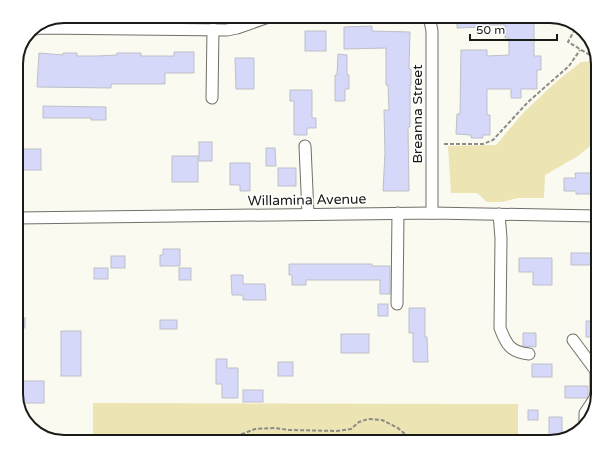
<svg xmlns="http://www.w3.org/2000/svg" width="614" height="458" viewBox="0 0 614 458" font-family="'Varela Round',sans-serif">
	<style>
		.green { fill: #ece4b3 }
		.building { fill: #d5d8f9; stroke: #bebfc7 }
		.lines { fill: none; stroke-linecap: round; stroke-linejoin: round }
		.minor-casing { stroke: #716f68; stroke-width: 13 }
		.path { stroke: #8c8b85; stroke-width: 2; stroke-dasharray: 4 2; stroke-linecap: butt }
		.minor { stroke: #fff; stroke-width: 11 }
		.labels { text-anchor: middle; dominant-baseline: central; stroke-width: 3.5; stroke-linejoin: round; paint-order: stroke }
		.street-label { font-size: 14px; fill: #1a1a17; stroke: #fff }
		.rim { fill: none; stroke: #1a1a17; stroke-width: 2 }
	</style>
	<rect width="100%" height="100%" fill="#fbfaf1"/>
	<g class="green">
		<path d="M597 61 598 64V128L590 146 578 156 545 175 544 198H517L503 202H487L477 193H451L448 146 496 145 524 112 556 82 581 62Z"/>
		<path d="M93 403 518 404V442H93Z"/>
	</g>
	<g class="building">
		<path d="M457 16H534V56H541V70H537V89H521V98H511V89H487V115H490V135H483V138H471V135L456 134 457 114H460L461 50H487V56L509 55V38H505V25H485V27L457 28Z"/>
		<path d="M372 26V31L410 32 409 69H411V85H410V127H408L409 191H383L385 153 384 110H389L388 85H386V48L344 49V27Z"/>
		<rect x="305" y="31" width="21" height="20"/>
		<path d="M174 52H194V73H165V84H111V88L37 87 39 53 63 55V53H77V56H96L117 55V53H141V56H174Z"/>
		<path d="M338 54 347 55V75H349V89H345V101H335V75H337Z"/>
		<path d="M235 58H254V89H236Z"/>
		<path d="M290 90H312V118H316V128H307V135H294V101H290Z"/>
		<path d="M43 106 106 107V120H91V118H43Z"/>
		<rect x="199" y="142" width="13" height="19"/>
		<path d="M266 148H275L276 166H266Z"/>
		<rect x="18" y="149" width="23" height="21"/>
		<rect x="172" y="156" width="26" height="26"/>
		<path d="M230 163H250V191H240V185H230Z"/>
		<rect x="278" y="168" width="18" height="18"/>
		<path d="M575 173H592L593 194H576V191H564V178H576Z"/>
		<path d="M163 249H180V266H160V255H163Z"/>
		<rect x="571" y="253" width="21" height="12"/>
		<rect x="111" y="256" width="14" height="12"/>
		<path d="M519 258H552V285H533V272H519Z"/>
		<path d="M289 264H372V266H390V294H380V280H306V285H292V275H289Z"/>
		<rect x="94" y="268" width="14" height="11"/>
		<rect x="179" y="268" width="12" height="12"/>
		<path d="M231 275H243V284H265L266 300H243V295H232Z"/>
		<rect x="378" y="304" width="10" height="12"/>
		<path d="M409 308H425V337H427L428 362H413V333H409Z"/>
		<rect x="16" y="318" width="9" height="10"/>
		<rect x="160" y="320" width="17" height="9"/>
		<rect x="586" y="321" width="12" height="16"/>
		<rect x="61" y="331" width="20" height="45"/>
		<path d="M523 333H536V347L523 346Z"/>
		<rect x="341" y="334" width="28" height="19"/>
		<path d="M216 359H227V368H238V398H222V384H216Z"/>
		<rect x="278" y="362" width="15" height="14"/>
		<rect x="532" y="364" width="20" height="13"/>
		<rect x="20" y="381" width="24" height="22"/>
		<path d="M565 386H588V396L587 398H565Z"/>
		<rect x="243" y="390" width="20" height="12"/>
		<rect x="528" y="410" width="10" height="10"/>
		<path d="M549 417H562V436L557 438H549Z"/>
	</g>
	<g class="lines">
		<defs>
			<g id="minor">
				<path d="M429 16 432 31V213"/>
				<path d="M31 30 41 28 227 30 237 28 271 16"/>
				<path d="M212 98 213 29"/>
				<path d="M305 146 308 214"/>
				<path d="M499 214 501 238 500 328C506 344 510 352 529 354"/>
				<path d="M16 218 432 213 598 216"/>
				<path d="M397 304 398 213"/>
				<path d="M573 340 596 371V391L595 398 585 413V425"/>
			</g>
		</defs>
		<use href="#minor" class="minor-casing"/>
		<g class="path">
			<path d="M564 21 583 34"/>
			<path d="M575 29 568 42 595 58"/>
			<path d="M444 144H483L493 140 528 102 569 66 580 50"/>
			<path d="M232 442 242 434 255 429 274 428 289 430 337 431 351 429 359 422 368 419 382 420 398 428 414 442"/>
		</g>
		<use href="#minor" class="minor"/>
	</g>
	<g class="labels">
		<g class="street-label">
			<text transform="translate(417 114) rotate(-90)">Breanna Street</text>
			<text transform="translate(307 200) rotate(-1)">Willamina Avenue</text>
		</g>
	</g>
	<path d="M0 0H614V458H0ZM64 23H550A41 41 0 0 1 591 64V394A41 41 0 0 1 550 435H64A41 41 0 0 1 23 394V64A41 41 0 0 1 64 23Z" fill="#fff" fill-rule="evenodd"/>
	<path class="rim" d="M64 23H550A41 41 0 0 1 591 64V394A41 41 0 0 1 550 435H64A41 41 0 0 1 23 394V64A41 41 0 0 1 64 23Z"/>
	<path d="M470 34v6h87v-6" fill="none" stroke="#1a1a17" stroke-width="2"/>
	<text x="476" y="34" font-size="12" fill="#1a1a17" stroke="#ffffff" stroke-width="3" paint-order="stroke">50 m</text>
</svg>
